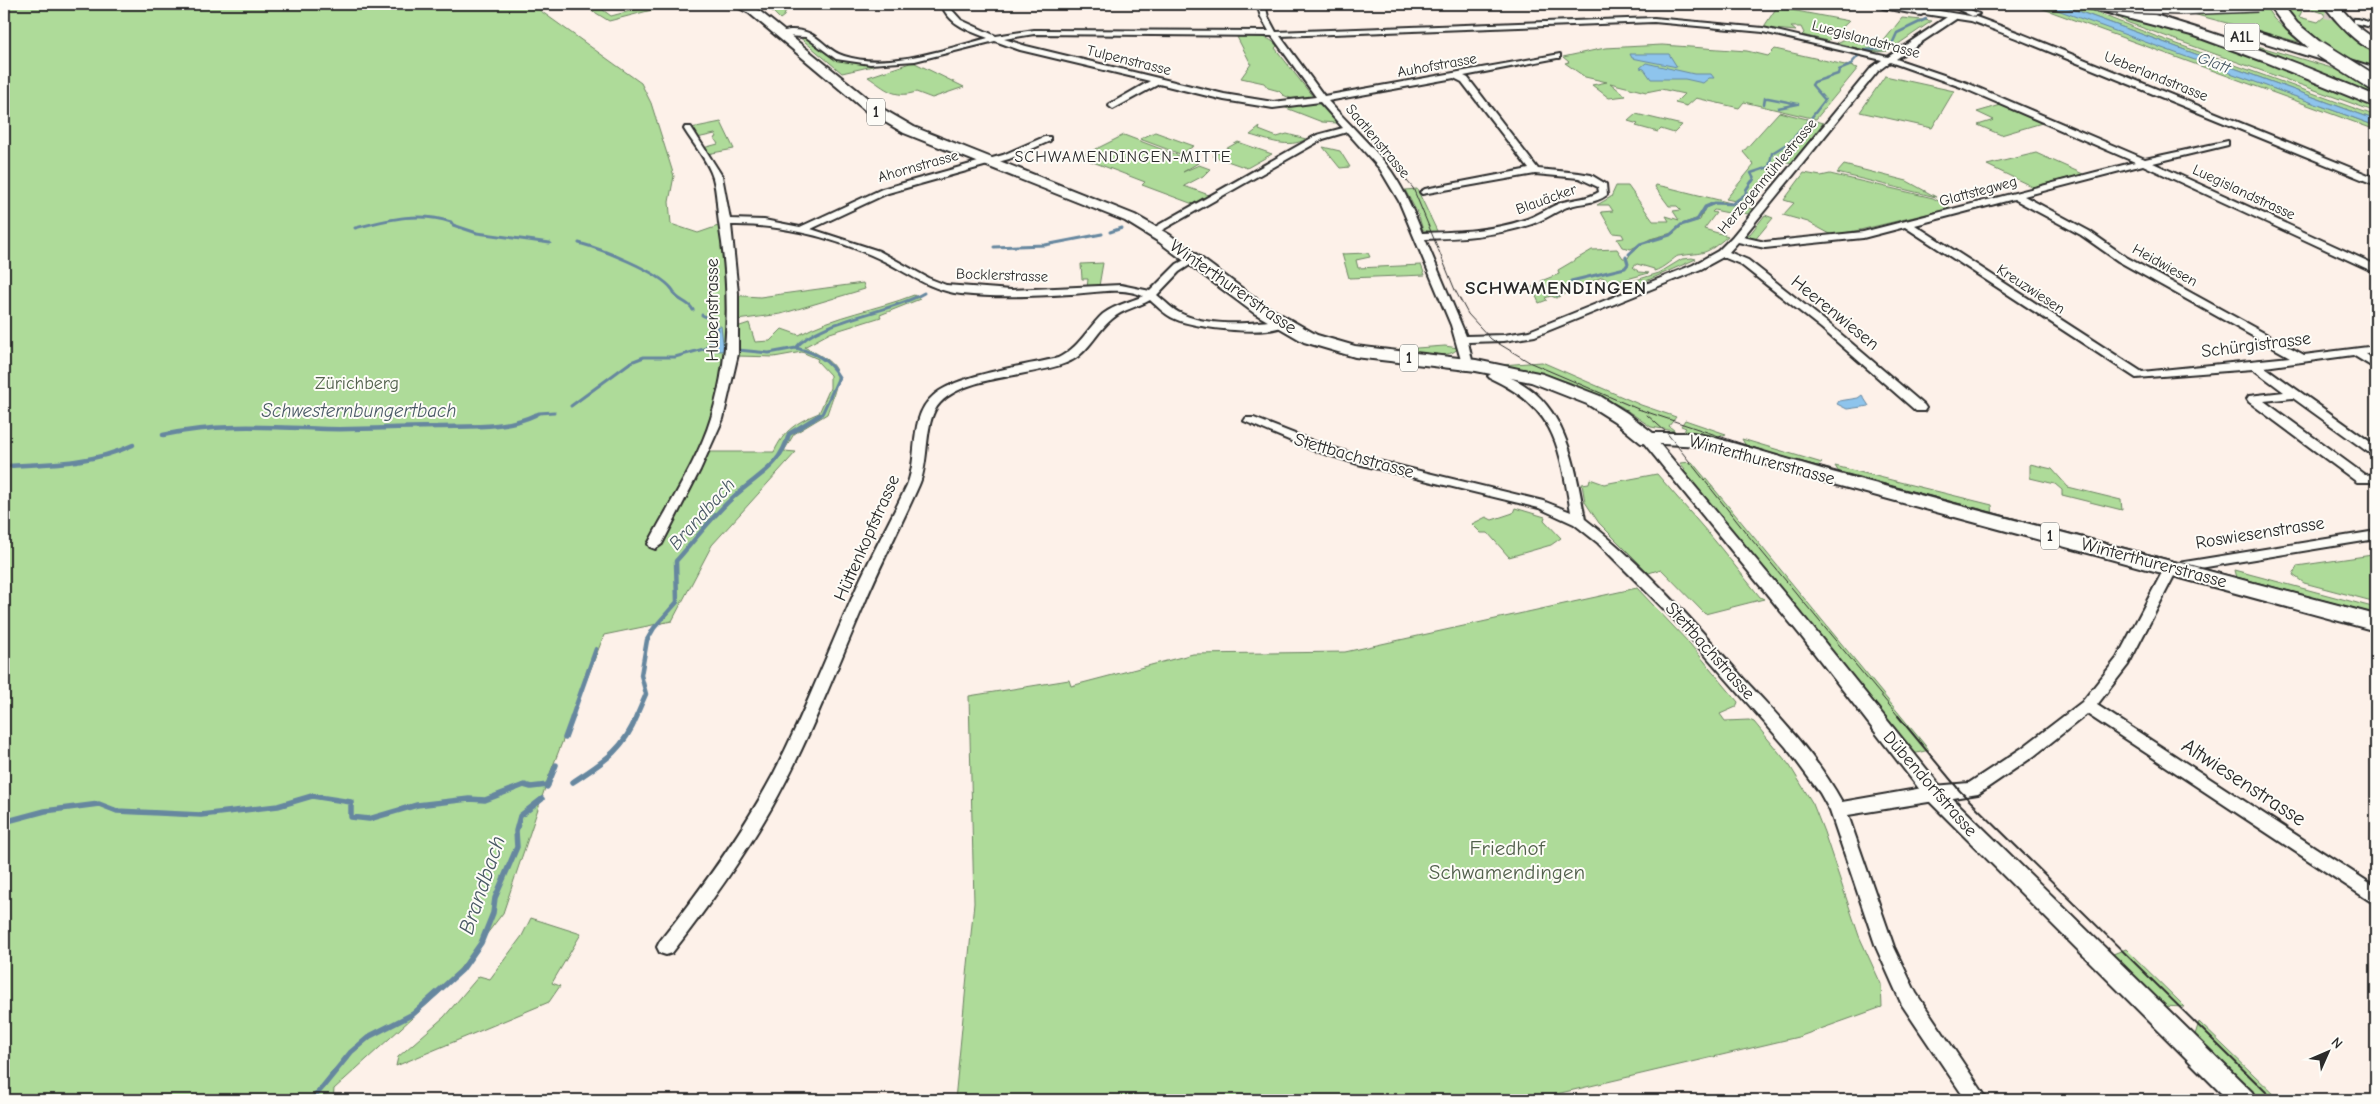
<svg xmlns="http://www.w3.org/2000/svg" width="2380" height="1104" viewBox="0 0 2380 1104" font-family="'Comic Neue',sans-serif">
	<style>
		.green { fill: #aedb99; stroke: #6c8362; fill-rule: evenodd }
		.water { fill: #8ec4ec; stroke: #66879f }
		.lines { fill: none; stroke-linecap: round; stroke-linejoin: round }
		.stream-far3 { stroke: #66879f; stroke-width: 2.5 }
		.stream-far2 { stroke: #66879f; stroke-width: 3 }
		.stream-far1 { stroke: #66879f; stroke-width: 4.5 }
		.stream { stroke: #66879f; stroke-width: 5.5 }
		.minor-tunnel { stroke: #d3c9c3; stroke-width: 8; stroke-dasharray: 8 4.5; stroke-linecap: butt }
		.minor-casing { stroke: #2b2b2b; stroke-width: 4 }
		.tertiary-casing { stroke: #2b2b2b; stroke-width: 4 }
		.primary-casing { stroke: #2b2b2b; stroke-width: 4 }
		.motorway-casing { stroke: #2b2b2b; stroke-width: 4 }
		.minor { fill: #fdfcf7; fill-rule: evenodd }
		.tertiary { fill: #fdfcf7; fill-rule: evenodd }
		.primary { fill: #fdfcf7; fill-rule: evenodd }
		.motorway { fill: #fdfcf7; fill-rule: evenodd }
		.tram-far1 { stroke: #2b2b2b; stroke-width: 1 }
		.tram { stroke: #2b2b2b; stroke-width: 2 }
		.motorway-bridge-casing { stroke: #2b2b2b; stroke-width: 18; stroke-linecap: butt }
		.motorway-bridge { stroke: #fdfcf7; stroke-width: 15 }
		.labels { text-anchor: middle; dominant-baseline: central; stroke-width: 4; stroke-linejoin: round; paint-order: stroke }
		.far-street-label { font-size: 15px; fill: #2b2b2b; stroke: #fdfcf7 }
		.shield { fill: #fdfcf7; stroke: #6a6a68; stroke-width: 1 }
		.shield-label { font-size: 16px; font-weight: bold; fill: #2b2b2b }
		.far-water-label { font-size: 16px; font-style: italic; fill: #495965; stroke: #fdfcf7 }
		.far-quarter-label { font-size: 16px; letter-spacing: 1px; fill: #2b2b2b; stroke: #fdfcf7 }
		.street-label { font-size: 18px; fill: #2b2b2b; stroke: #fdfcf7 }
		.park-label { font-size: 18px; fill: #52604c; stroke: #fdfcf7 }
		.far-district-label { font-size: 19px; font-weight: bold; letter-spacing: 1px; fill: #2b2b2b; stroke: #fdfcf7 }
		.water-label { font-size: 19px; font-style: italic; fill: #495965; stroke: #fdfcf7 }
		.near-street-label { font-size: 21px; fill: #2b2b2b; stroke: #fdfcf7 }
		.near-park-label { font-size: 21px; fill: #52604c; stroke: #fdfcf7 }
		.near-water-label { font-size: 22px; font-style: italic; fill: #495965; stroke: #fdfcf7 }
	</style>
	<rect width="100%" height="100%" fill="#fdf1e9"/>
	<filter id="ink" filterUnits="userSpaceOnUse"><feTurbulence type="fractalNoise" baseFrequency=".02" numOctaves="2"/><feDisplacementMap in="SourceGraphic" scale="10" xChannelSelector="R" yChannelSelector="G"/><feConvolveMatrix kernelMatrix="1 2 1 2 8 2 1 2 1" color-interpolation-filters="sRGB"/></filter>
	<g filter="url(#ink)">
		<g class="green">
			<path d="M4 4H531L641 83 651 103 674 176 669 202 671 224 698 233 721 225 729 295 760 297 863 283 865 289 781 314 737 320V327L749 323 755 342 770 341 782 329 799 335C835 315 876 310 914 295L920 299 880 315 881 317 830 333 804 347C846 367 841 373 827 414L794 434 784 451 796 452 712 545 672 621 604 635 549 776 503 913 445 988 334 1089 333 1100H4ZM802 352 818 359 817 361 830 375V388L819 413C797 422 784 430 774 452H704L737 356 774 357Z"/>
			<path d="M595 4 611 16 657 4H675L609 21 583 5Z"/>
			<path d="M765 4H802L787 8 784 16 780 19Z"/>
			<path d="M2030 4H2041L2054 8 2376 126V130Z"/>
			<path d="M2059 4 2090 10 2155 36 2376 116V120Z"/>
			<path d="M2298 4H2324L2352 34 2376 50V69L2336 56 2292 20 2283 7 2302 11 2299 17 2318 22 2325 16 2323 13Z"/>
			<path d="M1777 7 1786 9 1849 21 1828 41 1802 35 1804 33 1801 27H1791L1796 31 1763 28Z"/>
			<path d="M2097 8 2201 37 2262 58 2376 106V112L2129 23Z"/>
			<path d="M2267 9 2274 19 2299 42 2189 13Z"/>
			<path d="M1902 18 1932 21 1888 51 1872 52 1837 43 1845 39 1879 47Z"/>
			<path d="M801 35C814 40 821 53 834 58 846 63 861 61 873 66L842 73 798 36Z"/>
			<path d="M1237 37C1251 37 1267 33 1277 46L1275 48 1313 97 1295 100 1283 95 1279 91 1268 88 1264 83 1241 78 1251 64Z"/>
			<path d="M2251 44 2345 72 2376 90V97Z"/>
			<path d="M1662 45 1747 51 1768 56 1775 49 1858 68 1816 119 1744 102 1739 108 1696 98 1687 106 1675 103 1684 94 1661 89 1646 92 1610 83 1626 96 1609 98 1592 85 1607 82 1585 77 1565 63 1569 62 1563 57 1605 48Z"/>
			<path d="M910 63H915L964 87 932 98 916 92C894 99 886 89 868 77Z"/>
			<path d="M1885 76 1954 91 1932 128 1860 112Z"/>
			<path d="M1302 103H1318L1337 123 1322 122 1281 106Z"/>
			<path d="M2001 105 2042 123 2001 135 1978 125 1994 120 1977 112Z"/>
			<path d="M1779 112 1823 123 1792 163 1783 161 1771 175 1767 176 1744 203 1726 199 1754 165 1743 152Z"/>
			<path d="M1636 114 1682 125 1674 133 1661 129 1658 132 1636 126 1638 124 1628 121Z"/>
			<path d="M721 122 734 149 707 154 703 148 718 144 714 138 717 137 715 134 697 138 691 128Z"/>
			<path d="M1260 127 1259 130 1277 137 1287 134 1306 139C1289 149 1268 140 1250 135Z"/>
			<path d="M1155 132 1194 146 1180 154 1140 139Z"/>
			<path d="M1124 135 1198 163 1183 172 1199 165 1210 169 1203 176 1184 186 1209 195 1193 204 1142 185 1145 182 1080 157Z"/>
			<path d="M1238 142 1272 154 1247 168 1213 156Z"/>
			<path d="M1323 147 1340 151 1350 167 1340 168Z"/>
			<path d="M2036 153 2083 174 2033 187 1987 165Z"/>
			<path d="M1844 165 1907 181 1936 197 1837 173Z"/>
			<path d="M1804 173 1821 176 1830 174 1933 198 1951 208 1860 230 1832 235 1808 222 1783 215 1794 203 1784 200Z"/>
			<path d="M1656 185 1666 187 1731 203C1714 208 1710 194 1701 217L1682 224 1672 233 1650 239 1631 249 1622 247 1617 239 1624 238 1622 234 1613 233 1601 212 1613 211 1609 205H1597L1611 197 1616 186H1628L1653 221H1669L1666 216 1679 220 1673 211 1681 210 1677 206H1669L1655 187Z"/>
			<path d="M1417 189 1438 233 1423 230 1418 214 1405 190Z"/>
			<path d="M1717 203 1735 204 1752 209 1748 214 1740 212 1738 215 1714 210 1712 212 1716 213 1704 229 1728 236C1704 256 1706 252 1678 256 1676 256 1663 269 1654 271V269L1637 264 1633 267 1639 272 1649 273 1612 283 1602 277 1556 298 1551 296 1545 298 1547 300 1539 303 1532 287 1542 285 1541 281 1559 274 1558 270 1592 250 1617 249 1623 258H1628L1633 249 1651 239 1673 234 1684 224 1700 220 1705 208Z"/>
			<path d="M1765 215 1773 218 1754 241 1746 234H1750Z"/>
			<path d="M1368 253 1370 257 1356 260 1358 268 1421 265 1425 275 1349 278 1342 254Z"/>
			<path d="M1692 258 1696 259 1630 288 1613 287 1659 273 1682 259Z"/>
			<path d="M1103 263 1099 286 1087 288 1088 279H1082L1081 264Z"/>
			<path d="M1445 346 1458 348C1449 362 1404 352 1388 350Z"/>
			<path d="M1542 362 1641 405 1676 417 1669 426 1675 431 1651 427 1622 407 1569 382 1539 372 1501 365Z"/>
			<path d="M1685 420 1726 434C1711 441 1700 432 1684 431L1686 428 1681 426Z"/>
			<path d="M1742 439 1822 463 1816 467 1747 448Z"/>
			<path d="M1692 462 1929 750 1913 754 1855 679 1682 470 1685 469 1680 463Z"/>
			<path d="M2030 464 2052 469 2068 487 2121 500 2122 510 2062 495V490L2055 484 2030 478Z"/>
			<path d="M1835 466 1992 505 1993 517 1840 474Z"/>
			<path d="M1657 474 1715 541 1760 597 1764 599 1705 614 1661 569 1649 573 1599 523 1585 502 1582 484 1589 483 1590 479 1604 484Z"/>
			<path d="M1515 508 1545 517 1544 520 1561 538 1551 545 1509 557 1488 533H1481L1472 524 1486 517 1492 520 1513 513Z"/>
			<path d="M2372 555 2376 558V602L2304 583 2293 575 2297 566Z"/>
			<path d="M2234 570 2376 608V617L2245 583V580L2236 578Z"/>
			<path d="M1637 588 1690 644 1738 702 1736 707 1720 714 1725 721 1749 720 1754 722 1790 766 1813 804 1824 832 1859 936 1881 984 1882 1007 1798 1037 1531 1100H955L974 903 969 696 1069 680 1071 686 1193 654 1345 652Z"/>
			<path d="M531 918 581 934 552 983 560 986 549 1002 396 1066 398 1057 444 1017 479 976 490 979 522 936Z"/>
			<path d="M2126 949 2185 1007 2162 1006 2113 954Z"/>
			<path d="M2199 1022 2280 1100H2258L2194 1038Z"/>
		</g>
		<g class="water">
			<path d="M2041 4H2059L2376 120V126Z"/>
			<path d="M1630 54H1669L1677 67 1632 58Z"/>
			<path d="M1646 63 1694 74H1711L1714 78H1709L1703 83 1685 79H1651L1644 69 1640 68Z"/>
			<path d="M721 326 724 351 702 350 713 339 715 327Z"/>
			<path d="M1862 395 1869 406 1847 409 1837 404 1839 401 1858 398Z"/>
		</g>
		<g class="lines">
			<g class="stream-far3">
				<path d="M1920 4 1924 10"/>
				<path d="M1865 50 1882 49 1892 44 1897 33 1926 19"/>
				<path d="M1850 65 1859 55"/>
				<path d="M1764 104 1765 98H1768L1798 104 1778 108"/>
				<path d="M1811 118 1825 100 1812 85 1814 82 1838 74 1839 70 1849 66"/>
				<path d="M1752 182 1754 179 1751 173 1769 167 1772 153 1790 142 1809 120"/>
			</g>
			<g class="stream-far2">
				<path d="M355 228C387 220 419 211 451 222L453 225 477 233 550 243"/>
				<path d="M1110 232 1122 228"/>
				<path d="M579 243C601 249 658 271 672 289 674 291 674 294 676 296 681 302 689 302 693 310"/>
				<path d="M994 247 1045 245 1102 234"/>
				<path d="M1629 254 1640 244 1670 235 1681 225 1697 220 1705 207 1715 203 1732 204 1746 194V190L1752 181"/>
				<path d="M1571 281 1625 268 1628 264 1626 257"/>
				<path d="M1557 295 1570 285"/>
				<path d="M702 315 716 322 718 330"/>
				<path d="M796 348C817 320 890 313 924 293"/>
				<path d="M796 348C816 353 828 359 839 377L822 414 818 416"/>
				<path d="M738 350 769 353 796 348"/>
				<path d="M571 406 631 362 644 357H675L707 348"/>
				<path d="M532 416 539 413 554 412"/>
			</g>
			<g class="stream-far1">
				<path d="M163 435C216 423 273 427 326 429 363 430 400 427 437 427 469 426 506 429 535 415"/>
				<path d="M4 466C48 464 92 464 133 445"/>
				<path d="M572 717 596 649"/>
				<path d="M636 717 646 694 641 675 647 640 654 628 677 602 676 561C696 539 715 512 738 493 761 473 780 466 789 434L820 415"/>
			</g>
			<g class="stream">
				<path d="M565 738 573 716"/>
				<path d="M573 782C603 762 623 751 637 716"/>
				<path d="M547 787 556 765"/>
				<path d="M4 822 45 811 99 804 117 811 201 815 278 806 312 796 351 802V817L369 819 417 805 469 799 485 800 524 785 531 787 548 785"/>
				<path d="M312 1100 351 1052 370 1036 413 1014 462 970 481 943 493 913 495 898 517 847 516 831 520 816 542 799"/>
			</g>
			<path class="minor-tunnel" d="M2325 14 2357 21"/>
			<defs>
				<g id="minor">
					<path d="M947 4H955L952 10 961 20 996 36 1034 30 1269 31 1261 17 1257 4H1265L1268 17 1276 32 1654 18 1763 28 1888 57 1950 15H1956V19L1896 59 1967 83 2145 159 2228 141V145L2153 163 2376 265V272L2372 271 2143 165 2024 196 2089 231 2126 257 2304 355 2376 346V352L2366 354 2376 361V369L2353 355 2265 367 2376 446V456L2372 455 2293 398 2264 401 2365 475 2376 474V482H2357L2249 402 2247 399 2249 396 2284 392 2253 369 2136 378 1905 227 1863 238 1765 248 1738 242 1729 252 1748 260 1829 324 1924 405 1926 408 1924 411H1916L1821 328 1740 264 1723 257 1701 269 1535 336 1504 341 1468 342 1473 365 1467 368 1463 367 1451 325 1399 201 1380 169 1347 132 1323 139 1157 233 1148 231 1317 135 1343 128 1320 102 1273 108 1224 100 1159 84 1113 109 1109 106 1110 104 1150 81 1020 50 995 41 915 61 870 64 836 59 806 37 780 36 776 34C780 31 785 31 790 30 819 29 822 49 844 56 887 70 945 49 988 38 972 32 953 26 944 10ZM1654 22 1763 32 1882 60 1872 67 1732 237 1718 251 1693 265 1529 331 1504 335 1466 336 1425 239C1461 238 1497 236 1532 224 1544 220 1555 212 1567 207 1581 202 1595 204 1607 195L1606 184 1591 175 1579 173 1538 169 1468 78 1464 76 1557 58H1560V54L1324 96 1280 36ZM1034 34 1272 36 1316 97 1273 102 1224 94 1026 46 1004 39ZM1890 62 1961 87 2135 162 1863 232 1765 242 1743 237 1878 71ZM1454 78 1462 82 1529 169 1425 189 1420 192 1422 194 1535 174 1579 178 1598 187 1599 192C1588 199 1575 199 1563 202 1549 207 1538 216 1524 220 1492 231 1457 232 1422 233 1413 209 1402 185 1386 164 1368 142 1347 122 1328 101ZM2014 199 2081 235 2118 261 2290 357 2142 372 1915 225Z"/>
					<path d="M2357 19 2376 24V28L2354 23V19Z"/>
					<path d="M685 127H691L722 176 730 219 764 220 800 227 882 189 1003 155 1044 137H1050V141L1009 159 888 193 811 229 879 251 928 278 946 285 1011 290 1121 285 1150 291 1177 264 1192 256 1197 259 1196 261 1179 272 1157 295C1165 301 1172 310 1182 314 1201 323 1226 324 1247 323 1256 323 1282 318 1288 323 1273 338 1194 328 1175 319 1165 315 1158 307 1150 300 1138 307 1123 309 1112 319 1095 333 1088 355 1066 363 1031 377 967 375 940 403 923 420 930 462 919 485 901 526 880 565 863 607 834 674 808 743 772 807 743 858 709 906 672 953L666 955 660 953 657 947 660 941C702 888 742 833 774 773 806 710 831 644 860 580 875 548 892 517 907 485 919 458 908 417 933 396 958 374 1025 366 1058 358 1079 348 1087 329 1103 314 1115 305 1130 302 1143 296 1122 286 1093 293 1071 294 1035 296 998 298 961 294 924 289 904 269 871 255 828 236 778 224 731 225L738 293V354L723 419 700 470 662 544 655 549 650 547 648 544C668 506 699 458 711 418 731 354 730 288 719 223 717 209 717 192 713 178 708 161 693 144 684 129Z"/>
					<path d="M1494 372C1564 390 1574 459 1585 519 1644 565 1694 622 1743 678 1779 717 1817 756 1842 802L1934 786 1969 783 2022 748 2082 702 2117 658 2166 565 2376 531V539L2176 572 2128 665 2097 705 2376 887V904L2370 901 2087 714 2034 756 1978 794 1848 815 1894 947 1916 993 1988 1100H1966L1902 1005 1876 947 1830 811 1820 793 1786 747 1672 617 1598 543 1574 524 1539 508 1358 464 1310 449 1244 421 1246 418H1254L1318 443 1366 458 1543 501 1571 512C1559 446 1557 409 1490 378L1488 376Z"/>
				</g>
				<g id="tertiary">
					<path d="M1947 4H1958L1979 14 1972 16Z"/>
					<path d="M1921 8 1976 17 2022 34 2376 178V185L2016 38 1971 21 1918 13V9Z"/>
					<path d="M1648 435 1653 436 1813 628 1941 787 2252 1092 2256 1100H2228L1927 799 1801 636 1643 442 1641 439Z"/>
				</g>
				<path id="primary" d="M731 4H746L757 9 876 105 914 127 1135 215 1170 235 1266 306 1317 335 1355 346 1476 360 1543 374 1600 396 1627 413 1653 433H1693L1712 437 1832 472 2376 615V631L1818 480 1703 446 1641 443 1614 421 1587 404 1531 382 1476 371 1355 357 1304 342 1254 313 1159 242 1125 221 904 133 866 111 749 13Z"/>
				<g id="motorway">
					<path d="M1876 4H1904L1926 8 1928 11 1921 15 1883 8Z"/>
					<path d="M2083 4C2116 2 2149 13 2180 23 2247 43 2312 69 2376 96V107L2266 62 2195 36 2085 7Z"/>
					<path d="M2268 4H2282L2297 23 2325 46 2327 49 2325 52 2376 68V77L2240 35 2238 32 2245 28 2309 48 2287 29Z"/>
					<path d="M2323 4H2337L2357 26 2376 40V51C2358 47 2334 19 2323 4Z"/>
				</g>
			</defs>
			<use href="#minor" class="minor-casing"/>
			<use href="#tertiary" class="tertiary-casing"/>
			<use href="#primary" class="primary-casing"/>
			<use href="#motorway" class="motorway-casing"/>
			<use href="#minor" class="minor"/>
			<use href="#tertiary" class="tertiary"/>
			<use href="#primary" class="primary"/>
			<use href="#motorway" class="motorway"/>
			<g class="tram-far1">
				<path d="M1353 118 1413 188 1455 290 1468 314 1491 339 1531 363 1638 409 1776 455 2376 614"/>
				<path d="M1647 415 1666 432 1747 534 1899 717"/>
			</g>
			<path class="tram" d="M1898 716 1960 791 2274 1100"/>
			<defs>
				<g id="motorway-bridge">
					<path d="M2098 4 2179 7 2257 4"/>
					<path d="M2320 49 2376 84"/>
				</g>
			</defs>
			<use href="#motorway-bridge" class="motorway-bridge-casing"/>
			<use href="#motorway-bridge" class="motorway-bridge"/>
		</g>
	</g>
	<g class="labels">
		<g class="far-street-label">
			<text transform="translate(1866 39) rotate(15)">Luegislandstrasse</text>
			<text transform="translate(1129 60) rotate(14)">Tulpenstrasse</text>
			<text transform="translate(1437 65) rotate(-10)">Auhofstrasse</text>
			<text transform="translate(2156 76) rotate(22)">Ueberlandstrasse</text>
			<text transform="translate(1378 141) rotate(50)">Saatlenstrasse</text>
			<text transform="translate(918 166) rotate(-16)">Ahornstrasse</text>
			<text transform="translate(1767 176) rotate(-50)">Herzogenmühlestrasse</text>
			<text transform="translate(1978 191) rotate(-15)">Glattstegweg</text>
			<text transform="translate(2244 192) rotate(25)">Luegislandstrasse</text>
			<text transform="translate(1546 199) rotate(-20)">Blauäcker</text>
			<text transform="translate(2165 265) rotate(29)">Heidwiesen</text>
			<text transform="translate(1002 275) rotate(2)">Bocklerstrasse</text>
			<text transform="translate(2031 289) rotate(33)">Kreuzwiesen</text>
		</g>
		<g class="shield">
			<rect x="2224.5" y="23.5" width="35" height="27" rx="4"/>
			<rect x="867" y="98.5" width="18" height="27" rx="4"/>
			<rect x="1400" y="344.5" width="18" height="27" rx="4"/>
			<rect x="2041" y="522.5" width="18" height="27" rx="4"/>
		</g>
		<g class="shield-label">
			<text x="2242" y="37">A1L</text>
			<text x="876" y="112">1</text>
			<text x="1409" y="358">1</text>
			<text x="2050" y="536">1</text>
		</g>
		<g class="far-water-label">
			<text transform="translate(2214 63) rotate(20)">Glatt</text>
		</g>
		<g class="far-quarter-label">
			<text x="1123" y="157">SCHWAMENDINGEN-MITTE</text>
		</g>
		<g class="street-label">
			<text transform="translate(1233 287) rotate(35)">Winterthurerstrasse</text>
			<text transform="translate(712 310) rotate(-90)">Hubenstrasse</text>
			<text transform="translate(1835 313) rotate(39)">Heerenwiesen</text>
			<text transform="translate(2256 345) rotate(-7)">Schürgistrasse</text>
			<text transform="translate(1354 456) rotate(16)">Stettbachstrasse</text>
			<text transform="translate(1762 460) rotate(15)">Winterthurerstrasse</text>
			<text transform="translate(2260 533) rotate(-9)">Roswiesenstrasse</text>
			<text transform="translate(867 538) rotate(-66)">Hüttenkopfstrasse</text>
			<text transform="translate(2154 563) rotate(15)">Winterthurerstrasse</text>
			<text transform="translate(1710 651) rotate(48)">Stettbachstrasse</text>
			<text transform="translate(1930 784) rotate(49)">Dübendorfstrasse</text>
		</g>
		<g class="park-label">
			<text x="357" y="383">Zürichberg</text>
		</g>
		<g class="far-district-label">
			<text x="1556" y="288">SCHWAMENDINGEN</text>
		</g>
		<g class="water-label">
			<text x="359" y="411">Schwesternbungertbach</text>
			<text transform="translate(702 514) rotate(-48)">Brandbach</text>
		</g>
		<g class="near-street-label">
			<text transform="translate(2244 782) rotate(33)">Altwiesenstrasse</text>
		</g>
		<g class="near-park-label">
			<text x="1507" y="848">Friedhof<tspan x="1507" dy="24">Schwamendingen</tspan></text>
		</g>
		<g class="near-water-label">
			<text transform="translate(482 885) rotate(-71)">Brandbach</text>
		</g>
	</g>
	<rect width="2380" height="1104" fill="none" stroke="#fdfcf7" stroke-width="20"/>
	<rect x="10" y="10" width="2360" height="1084" fill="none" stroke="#2b2b2b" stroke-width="2" filter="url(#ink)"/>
	<g transform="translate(2328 1052) rotate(45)" stroke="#fdfcf7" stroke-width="4" paint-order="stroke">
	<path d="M0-4L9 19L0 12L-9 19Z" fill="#2b2b2b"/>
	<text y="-8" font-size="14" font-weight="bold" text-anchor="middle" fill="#2b2b2b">N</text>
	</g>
</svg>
